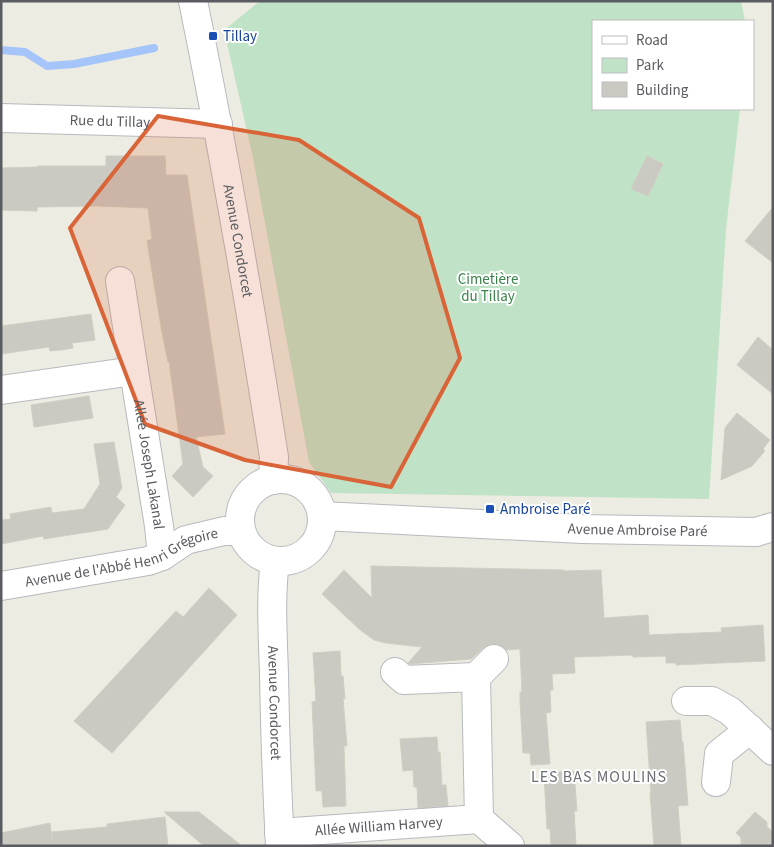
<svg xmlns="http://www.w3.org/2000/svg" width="774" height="847" viewBox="0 0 774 847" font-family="'Source Sans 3',sans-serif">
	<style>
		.green { fill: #c0e3c7 }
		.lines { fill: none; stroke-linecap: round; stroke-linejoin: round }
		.stream { stroke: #a4c4fa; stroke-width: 8 }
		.building { fill: #cac9c2; stroke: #d1cfc1 }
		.minor-casing { stroke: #b8b9be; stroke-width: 30 }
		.minor { stroke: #fff; stroke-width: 28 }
		.marked { fill: #d96437; fill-opacity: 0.2; stroke: #d96437; stroke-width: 4; stroke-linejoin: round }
		.transit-dot { fill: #1a4fb4; stroke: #fff; stroke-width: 2 }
		.labels { text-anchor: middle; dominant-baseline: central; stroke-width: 4; stroke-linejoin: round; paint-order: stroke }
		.transit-label { font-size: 15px; fill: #164399; stroke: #fff; text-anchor: start }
		.street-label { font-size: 15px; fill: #5b5c62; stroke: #fff }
		.park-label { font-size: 15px; fill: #39834b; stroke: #fff }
		.neighbourhood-label { font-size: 16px; letter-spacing: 1px; fill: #6c6e74; stroke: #fff }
	</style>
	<rect width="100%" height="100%" fill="#edece2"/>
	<path class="green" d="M260 1H741L745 21H593V109H740L726 229 709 499 331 493 309 462 253 158 224 30Z"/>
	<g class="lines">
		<path class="stream" d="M1 50 25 52 47 66 74 64 154 48"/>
	</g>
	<g class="building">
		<path d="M106 156H165L166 175H187L225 434 196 437 203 467 213 476 193 497 172 476 183 464 169 361 168 362 161 327 147 241 152 239 148 208 97 206 37 207V211L1 210V168L37 167V166H106Z"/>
		<path d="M647 156 663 164 648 196 631 189Z"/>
		<path d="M773 207V263L745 241Z"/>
		<path d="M91 314 95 340 72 343 73 348 61 350 50 351 49 347 1 354V326Z"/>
		<path d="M758 337 773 350V394L737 365Z"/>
		<path d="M89 396 93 418 34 427 31 405Z"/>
		<path d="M737 413 770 440 763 449 765 451 752 466 721 480 725 428Z"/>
		<path d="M114 442 122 488 116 497 125 505 108 529 44 539 43 536 1 544V520L11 519 10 514 51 507 52 513 84 509 100 484 94 444Z"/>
		<path d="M371 566 564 570V571L601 570 604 618 648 615 649 635 722 632 721 628 763 625 765 661 676 665V663H666V656L633 657V655L574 657 575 673 552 674 553 690H550L551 712 546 713 550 764 531 765 530 753H523L520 701V692H522L520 649 506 650 498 644H490L483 648 471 659 410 664 408 663 422 647 386 643 374 640 359 629 322 594 344 570 372 598Z"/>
		<path d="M209 588 237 615 112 753 74 721 176 611 183 617Z"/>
		<path d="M340 651 341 676H343L345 699H343L347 746H344L346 806 323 807 322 791H316L312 702 316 701 313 653Z"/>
		<path d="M680 720 682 742H683L688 805 678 806 681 846H654L650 793H651L646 722Z"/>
		<path d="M437 737 438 752H440L442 785H446L448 806 418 808 417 787H414L413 770 403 771 400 739Z"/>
		<path d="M574 771 577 811H574L576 846H551L550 829H547L544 773Z"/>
		<path d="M164 812H199L242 846H204Z"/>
		<path d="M755 812 767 822V827L773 832V846H741V838L736 833Z"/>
		<path d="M165 817 168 846H1V833L50 823 52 840V832L107 827V824Z"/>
	</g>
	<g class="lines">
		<defs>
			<g id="minor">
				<path id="s1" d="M193 1C224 153 250 304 274 457L273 480"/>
				<path id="s2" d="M1 118 218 124"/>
				<path d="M120 281 134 371"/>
				<path id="s3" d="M1 390 134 371 159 526 162 556"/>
				<circle cx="281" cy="520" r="41"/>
				<path id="s4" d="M322 516 582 529 756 532 773 527"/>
				<path id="s5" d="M275 561C270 599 273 637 274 675 275 732 277 789 280 846"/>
				<path id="s6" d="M1 586 148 561 162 556 186 540 224 531H241"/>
				<path d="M395 672 404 680 476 677 479 819"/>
				<path d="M476 677 494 659"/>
				<path d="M686 701H712L730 711 773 751"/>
				<path d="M716 782 719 754 750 729"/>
				<path id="s7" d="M279 833 479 819 510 846"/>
			</g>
		</defs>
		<use href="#minor" class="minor-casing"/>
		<use href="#minor" class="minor"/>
	</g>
	<path class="marked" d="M158 116 299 140 419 218 460 358 391 487 245 460 145 424 70 228Z"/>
	<g class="transit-dot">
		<rect x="208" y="31" width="10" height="10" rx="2.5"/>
		<rect x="485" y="504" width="10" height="10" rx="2.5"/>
	</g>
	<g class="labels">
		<g class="transit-label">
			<text x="223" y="36">Tillay</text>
			<text x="500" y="509">Ambroise Paré</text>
		</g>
		<g class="street-label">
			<text stroke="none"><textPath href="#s2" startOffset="109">Rue du Tillay</textPath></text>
			<text stroke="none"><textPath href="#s1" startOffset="244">Avenue Condorcet</textPath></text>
			<text stroke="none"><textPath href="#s3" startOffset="229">Allée Joseph Lakanal</textPath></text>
			<text stroke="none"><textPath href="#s4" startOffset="316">Avenue Ambroise Paré</textPath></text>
			<text stroke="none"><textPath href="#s6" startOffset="125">Avenue de l'Abbé Henri Grégoire</textPath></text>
			<text stroke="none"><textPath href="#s5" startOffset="142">Avenue Condorcet</textPath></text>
			<text stroke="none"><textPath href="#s7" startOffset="100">Allée William Harvey</textPath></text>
		</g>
		<g class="park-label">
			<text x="488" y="279">Cimetière<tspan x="488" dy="17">du Tillay</tspan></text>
		</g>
		<g class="neighbourhood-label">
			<text x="599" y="777">LES BAS MOULINS</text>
		</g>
	</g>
	<rect width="774" height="847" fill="none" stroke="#5b5c62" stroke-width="5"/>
	<rect x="592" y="20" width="162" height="90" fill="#ffffff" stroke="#bdbec0"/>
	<rect x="602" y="36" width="25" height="8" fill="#ffffff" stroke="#bdbec0"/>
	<text x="636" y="45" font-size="15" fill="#5b5c62">Road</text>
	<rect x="602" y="58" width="25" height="15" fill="#c0e3c7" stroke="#bdbec0"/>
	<text x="636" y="70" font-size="15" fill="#5b5c62">Park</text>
	<rect x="602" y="82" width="25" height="15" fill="#cac9c2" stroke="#bdbec0"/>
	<text x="636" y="95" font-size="15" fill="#5b5c62">Building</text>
</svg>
